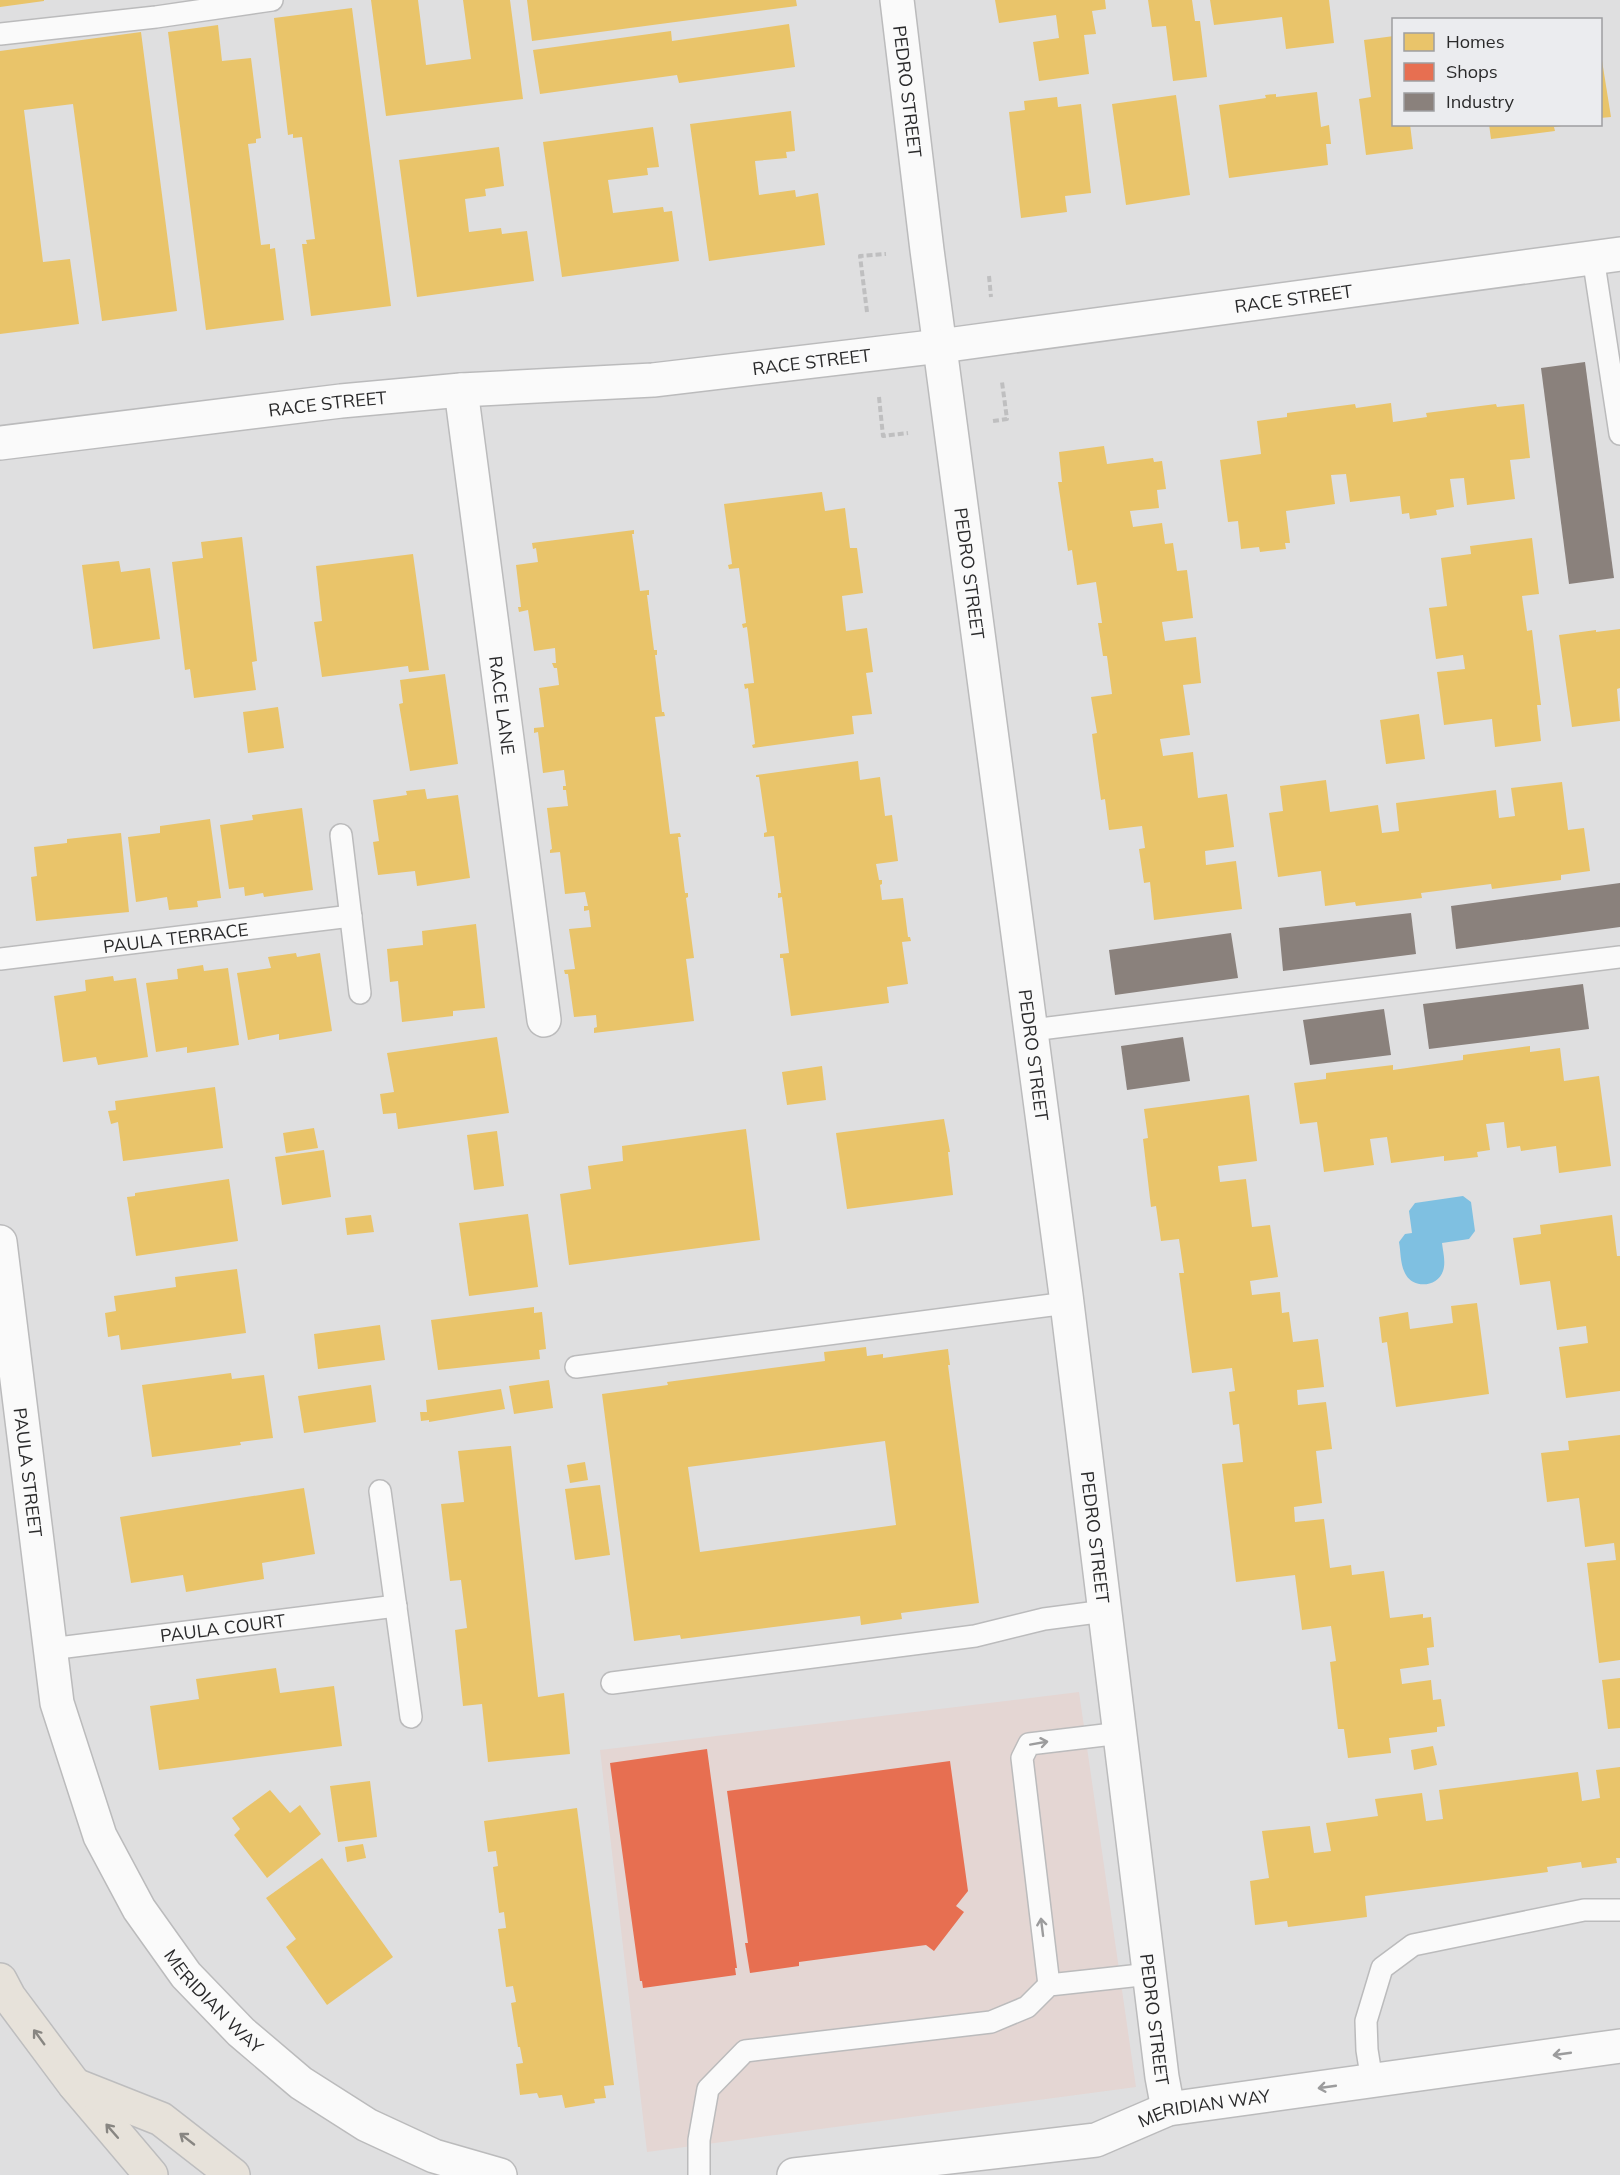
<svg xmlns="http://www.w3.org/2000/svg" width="1620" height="2175" viewBox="0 0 1620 2175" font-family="Mulish,sans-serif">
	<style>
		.commercial { fill: #e4d6d3 }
		.water { fill: #7fc0e1 }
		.homes { fill: #e9c46a; fill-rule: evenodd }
		.shops { fill: #e76f51 }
		.industry { fill: #8a817c }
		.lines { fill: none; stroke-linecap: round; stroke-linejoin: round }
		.service-casing { stroke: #bbbbbc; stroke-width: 24 }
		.minor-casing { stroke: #bbbbbc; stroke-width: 36 }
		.tertiary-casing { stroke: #bbbbbc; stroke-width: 36 }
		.motorway-casing { stroke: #bdbdbe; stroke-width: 36 }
		.path { stroke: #bfbfc0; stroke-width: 4; stroke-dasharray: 6 3; stroke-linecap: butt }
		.service { stroke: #fafafa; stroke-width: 21 }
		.minor { stroke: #fafafa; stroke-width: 33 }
		.tertiary { stroke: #fafafa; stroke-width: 33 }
		.motorway { stroke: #e7e2da; stroke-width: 33 }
		.oneway { stroke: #9c9c9d }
		.oneway2 { stroke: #888682 }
		.labels { text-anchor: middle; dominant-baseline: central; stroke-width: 6; stroke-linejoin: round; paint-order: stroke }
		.street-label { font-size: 18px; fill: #2a2a2b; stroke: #ebecef }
	</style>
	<rect width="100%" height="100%" fill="#dfdfe0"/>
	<path class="commercial" d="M1079 1692 1136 2087 647 2152 600 1750Z"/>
	<path class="water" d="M1463 1196 1471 1202 1475 1231 1469 1239 1442 1243C1443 1252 1446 1262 1443 1271 1438 1287 1414 1289 1406 1275 1400 1265 1401 1253 1399 1242L1405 1234 1412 1233 1409 1211 1415 1203Z"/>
	<g class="homes">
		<path d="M0 0H44V1L0 7Z"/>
		<path d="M371 0H418L426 65 471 59 463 0H510L523 99 386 116Z"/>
		<path d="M527 0H796L797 6 532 41Z"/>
		<path d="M995 0H1105L1106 9 1092 11 1096 34 1084 35 1089 74 1039 81 1033 42 1059 38 1056 15 999 23Z"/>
		<path d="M1148 0H1192L1195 21H1200L1207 77 1173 81 1166 26 1152 27Z"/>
		<path d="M1210 0H1329L1334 43 1286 49 1282 17 1214 25Z"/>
		<path d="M352 8 391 306 311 316 302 244H307L306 240 315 239 302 137 293 138V134L288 135 274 18Z"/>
		<path d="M789 24 795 67 679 83 677 75 540 94 533 50 671 31 672 41Z"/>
		<path d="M218 25 222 61 251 58 261 138 256 139V143L248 144 261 245 270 244V249L275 248 284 320 206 330 168 32Z"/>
		<path d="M141 32 177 311 102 321 73 104 24 110 43 262 70 259 79 324 0 334V51Z"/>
		<path d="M1394 36V124H1410L1413 149 1366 155 1359 99 1371 97 1364 40Z"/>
		<path d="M1600 48 1611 117 1600 118Z"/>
		<path d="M1317 92 1321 127 1329 125 1331 144H1326L1328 165 1229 178 1219 105 1266 98 1265 95 1276 94V97Z"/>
		<path d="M1176 95 1190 195 1126 205 1112 104Z"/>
		<path d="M1057 97 1058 107 1081 104 1091 193 1065 196 1067 212 1021 218 1009 112 1025 110 1024 101Z"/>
		<path d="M791 111 795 151 786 152 787 158 755 161 759 195 795 190 796 197 818 193 825 245 709 261 690 124Z"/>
		<path d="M1489 124H1562V126L1554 127 1555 131 1491 139Z"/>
		<path d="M653 127 659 167 647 168 648 175 608 180 613 213 663 207 664 212 672 211 679 261 562 277 543 142Z"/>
		<path d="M499 147 504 186 485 189 486 196 465 199 469 232 501 228 502 234 527 231 534 281 417 297 399 160Z"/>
		<path d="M1391 403 1393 422 1427 417 1426 413 1496 404 1497 407 1524 404 1530 458 1510 460 1515 499 1467 505 1464 478 1450 479 1454 507 1436 510 1437 515 1410 519 1409 513 1402 514 1400 496 1350 502 1346 474 1331 475 1335 504 1286 511 1290 543H1285L1286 549 1260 552 1259 547 1241 549 1238 521 1228 522 1220 460 1261 454 1257 421 1287 417V413L1355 404 1356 408Z"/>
		<path d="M1104 446 1107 464 1153 458 1154 462 1162 461 1166 489 1157 490 1159 508 1130 511 1133 527 1162 523 1165 544 1173 543 1177 571 1187 570 1193 618 1162 622 1165 641 1196 637 1201 683 1183 685 1190 735 1160 739 1163 756 1193 752 1198 798 1227 794 1234 847 1205 851 1206 865 1236 861 1242 909 1154 920 1150 882 1144 883 1139 849 1145 848 1142 826 1109 830 1105 799 1101 800 1092 734 1097 733 1091 697 1112 694 1107 656H1103L1098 623H1102L1096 582 1077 585 1072 550 1068 551 1058 482H1062L1059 452Z"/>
		<path d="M822 492 825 511 845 508 850 548H857L863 593 842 596 846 631 867 628 873 672 866 673 872 714 852 716 854 734 753 748 752 745 755 744 748 688 745 689 744 684 754 683 747 627 743 628 742 624 746 623 739 568 729 569 728 565 732 564 724 504Z"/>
		<path d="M634 530V534H632L640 591 649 590V595H647L654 650H657V655H655L662 712H664L665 716 655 717 670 834 680 833 681 837H678L685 893H688V897L686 898 694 958 686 959 694 1021 594 1033V1028L597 1027 596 1015 574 1017 568 974H565L564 970 575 969 569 929 591 927 589 910 584 911V906H588L585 892 565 894 560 852 550 853V850L552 849 547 808 568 806 566 790H563V786H566L564 770 543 773 538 732 534 733V728L544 727 539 688 559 685 557 668H554L552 663H556L555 648 534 651 528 610 519 612 518 607H521L516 565 538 562 536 548 533 549 532 543Z"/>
		<path d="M242 537 257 661 252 662 256 690 194 698 190 669 185 670 172 562 203 558 201 542Z"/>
		<path d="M1532 538 1539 594 1522 596 1527 631 1532 630 1541 705H1537L1541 741 1495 747 1492 719 1444 725 1437 672 1465 669 1463 655 1436 659 1429 608 1447 606 1441 558 1471 554 1470 546Z"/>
		<path d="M413 554 429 670 409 672 408 666 322 677 314 622 322 621 316 566Z"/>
		<path d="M119 561 121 572 150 568 160 639 93 649 82 565Z"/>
		<path d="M1620 629V688L1617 689 1620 721 1572 727 1559 635 1596 630V632Z"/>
		<path d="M445 674 458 764 410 771 399 704 403 703 400 680Z"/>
		<path d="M278 707 284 748 248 753 243 712Z"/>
		<path d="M1419 714 1425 759 1386 764 1380 720Z"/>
		<path d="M858 761 860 780 880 777 885 816 892 815 898 861 876 864 879 880H882V884L880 885 882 900 903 898 908 937H910L911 941 902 942 908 984 887 987 889 1003 791 1016 783 958H780V954L789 953 782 897 778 898V893H781L774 836 764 837V833L767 832 759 777H756V775Z"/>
		<path d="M1326 780 1330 812 1378 805 1382 833 1399 831 1396 803 1496 790 1499 818 1515 816 1511 788 1562 782 1568 830 1584 828 1590 871 1561 875V880L1492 889 1491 884 1421 893 1422 898 1356 906 1355 902 1325 906 1321 871 1278 877 1269 813 1283 811 1280 786Z"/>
		<path d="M425 789 427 799 458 795 470 878 417 886 415 871 378 875 373 842 379 841 373 800 407 795 406 791Z"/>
		<path d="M302 808 313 890 264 897 263 893 245 896 244 887 229 889 220 825 253 820 252 815Z"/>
		<path d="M210 819 221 898 197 901 198 907 169 910 167 897 136 902 128 837 160 833V826Z"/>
		<path d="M121 833 129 912 36 921 31 877 37 876 34 847 67 843V839Z"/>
		<path d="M476 924 485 1008 453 1011V1016L402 1022 398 981 390 982 387 949 423 945 422 931Z"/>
		<path d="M296 953 297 957 320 953 332 1031 279 1040V1034L248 1040 237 973 271 968 268 957Z"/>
		<path d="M203 965 204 971 228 968 239 1045 187 1053V1047L156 1052 146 983 178 979 177 969Z"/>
		<path d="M113 976 114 981 136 978 148 1057 98 1065 96 1057 63 1062 54 996 86 991 85 980Z"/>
		<path d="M497 1037 509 1113 398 1129 396 1113 383 1114 380 1094 394 1092 387 1053Z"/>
		<path d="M1530 1046V1052L1560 1048 1564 1081 1599 1076 1611 1166 1559 1173 1556 1146 1521 1151 1520 1146 1507 1148 1504 1122 1486 1124 1490 1150 1477 1152 1478 1157 1444 1161V1156L1391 1163 1387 1137 1370 1139 1374 1165 1324 1172 1317 1122 1300 1124 1294 1083 1326 1079V1073L1393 1065V1070L1463 1060V1055Z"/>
		<path d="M822 1066 826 1100 787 1105 782 1072Z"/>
		<path d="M215 1087 223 1148 123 1161 118 1122 111 1124 108 1111 116 1110 115 1101Z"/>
		<path d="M1249 1095 1257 1161 1218 1166 1220 1182 1246 1179 1252 1227 1270 1225 1278 1277 1250 1281 1252 1295 1280 1292 1282 1313 1289 1312 1293 1342 1318 1339 1324 1387 1297 1390 1298 1405 1326 1402 1332 1449 1316 1451 1322 1503 1294 1507 1295 1522 1324 1519 1330 1568 1351 1565 1352 1575 1384 1571 1390 1618 1423 1614V1618L1431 1617 1434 1647 1427 1648 1429 1665 1400 1669 1402 1684 1431 1680 1433 1700 1441 1699 1445 1726 1437 1727V1732L1389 1738 1391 1753 1348 1758 1344 1729H1338L1330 1662 1336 1661 1331 1626 1302 1630 1295 1575 1236 1582 1222 1464 1243 1462 1239 1424 1233 1425 1229 1392 1235 1391 1232 1368 1192 1373 1179 1273H1184L1179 1239 1161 1241 1156 1206 1151 1207 1143 1139 1148 1138 1144 1109Z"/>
		<path d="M944 1119 950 1152H948L953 1195 847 1209 836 1133Z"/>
		<path d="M314 1128 318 1148 286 1153 283 1133Z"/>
		<path d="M746 1129 760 1240 569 1265 560 1194 591 1189 588 1166 623 1161 622 1146Z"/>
		<path d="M497 1131 504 1186 474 1190 467 1135Z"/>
		<path d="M324 1150 331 1197 282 1205 275 1157Z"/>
		<path d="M229 1179 238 1241 136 1256 127 1197 135 1196V1193Z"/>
		<path d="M528 1214 538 1287 469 1296 459 1223Z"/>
		<path d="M371 1215 374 1232 347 1235 345 1218Z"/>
		<path d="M1612 1215 1617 1256H1620V1391L1566 1398 1559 1347 1588 1343 1586 1326 1557 1330 1550 1281 1520 1285 1513 1238 1541 1234 1540 1225Z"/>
		<path d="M237 1269 246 1333 121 1350 119 1335 108 1337 105 1313 116 1311 114 1296 176 1287 175 1277Z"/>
		<path d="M1477 1303 1489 1394 1396 1407 1387 1342 1382 1343 1379 1317 1408 1312 1410 1329 1453 1323 1451 1306Z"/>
		<path d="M534 1307V1313L542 1312 546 1349 539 1350 540 1359 438 1370 431 1320Z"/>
		<path d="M380 1325 385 1360 318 1369 314 1334Z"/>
		<path d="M866 1347 867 1356 883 1354V1358L948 1349 950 1365H948L979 1603 901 1613 902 1619 861 1625 860 1616 681 1639 680 1635 634 1641 602 1394 668 1385 667 1382 825 1361 824 1352ZM885 1441 896 1525 700 1552 688 1467Z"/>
		<path d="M231 1373 232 1379 264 1375 273 1438 240 1442 241 1445 152 1457 142 1385Z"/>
		<path d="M549 1380 553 1408 514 1414 509 1386Z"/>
		<path d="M371 1385 376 1422 304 1433 298 1396Z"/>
		<path d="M501 1389 505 1409 429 1422V1420L421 1421 420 1412H427L426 1400Z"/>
		<path d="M1620 1435V1660L1599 1663 1587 1563 1616 1560 1614 1543 1585 1547 1579 1498 1547 1502 1541 1453 1569 1450 1568 1441Z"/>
		<path d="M511 1446 538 1697 564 1693 570 1754 488 1762 482 1704 463 1706 455 1630 467 1628 461 1580 450 1581 441 1504 464 1502 458 1451Z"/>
		<path d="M585 1462 588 1480 570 1483 567 1465Z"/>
		<path d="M600 1485 610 1555 575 1560 565 1489Z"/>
		<path d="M304 1488 315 1554 262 1563 264 1579 186 1592 183 1575 131 1583 120 1517Z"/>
		<path d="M276 1668 280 1693 334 1686 342 1746 159 1770 150 1706 199 1699 196 1679Z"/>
		<path d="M1620 1678V1728L1608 1729 1602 1680Z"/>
		<path d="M1433 1746 1437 1765 1414 1770 1411 1750Z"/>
		<path d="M1620 1767V1858H1616L1617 1863 1582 1868 1581 1862 1547 1867 1548 1872 1365 1896 1367 1917 1288 1927 1287 1921 1255 1925 1250 1881 1269 1878 1262 1831 1310 1826 1314 1853 1331 1851 1326 1823 1378 1816 1375 1799 1422 1793 1426 1821 1443 1819 1439 1790 1578 1772 1582 1801 1600 1798 1596 1770Z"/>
		<path d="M370 1781 377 1837 338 1842 330 1786Z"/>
		<path d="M270 1790 290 1813 300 1805 321 1834 267 1878 234 1835 240 1829 232 1818Z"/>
		<path d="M577 1808 614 2085 604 2086 606 2098 594 2099 595 2103 565 2108 562 2095 539 2098 537 2093 520 2095 516 2064 523 2063 520 2047H518L511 2003 516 2002 513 1986 506 1987 498 1929 506 1928 504 1912 499 1913 493 1867 498 1866 496 1851 488 1852 484 1821Z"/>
		<path d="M363 1844 366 1858 347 1862 345 1847Z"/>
		<path d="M322 1858 393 1957 327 2005 286 1947 296 1939 266 1898Z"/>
	</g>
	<g class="shops">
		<path d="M707 1749 737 1968H735L736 1975 643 1988 642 1981H640L610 1763Z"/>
		<path d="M950 1761 968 1891 956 1906 964 1912 934 1951 926 1945 799 1962V1966L750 1973 745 1943H748L727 1791Z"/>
	</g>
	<g class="industry">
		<path d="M1585 362 1614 578 1569 584 1541 368Z"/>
		<path d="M1620 883V927L1456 949 1451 906Z"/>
		<path d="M1411 913 1416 954 1283 971 1279 928Z"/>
		<path d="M1231 933 1238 978 1115 995 1109 950Z"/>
		<path d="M1583 984 1589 1029 1429 1049 1423 1004Z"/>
		<path d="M1384 1009 1391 1055 1310 1065 1303 1020Z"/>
		<path d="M1183 1037 1190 1081 1127 1090 1121 1046Z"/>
	</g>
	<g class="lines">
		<defs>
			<g id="service">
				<path d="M0 34 156 17 272 0"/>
				<path d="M1593 257 1620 434"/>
				<path d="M341 835 360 993"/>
				<path id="s1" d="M0 959 351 916"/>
				<path d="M1032 1030 1620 957"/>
				<path d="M576 1367 1067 1303"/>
				<path d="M380 1491 411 1717"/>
				<path id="s2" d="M50 1649 396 1606"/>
				<path d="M612 1683 975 1636 1044 1619 1105 1611"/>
				<path d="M1049 1985 1022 1758 1029 1744 1121 1733"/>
				<path d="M1372 2081 1367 2050 1366 2021 1382 1968 1413 1945 1584 1910H1620"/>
				<path d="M699 2175V2140L708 2089 745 2051 991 2022 1027 2007 1049 1985 1150 1974"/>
			</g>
			<g id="minor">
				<path id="s3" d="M461 390 544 1020"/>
				<path id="s4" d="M0 1242 57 1703 100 1836 139 1909 186 1975 241 2032 301 2083 367 2125 434 2156 500 2175"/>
				<path id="s5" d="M794 2175 1096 2140 1168 2109 1620 2046"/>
			</g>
			<g id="tertiary">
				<path id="s6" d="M897 0 927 250 1066 1295 1162 2077 1168 2109"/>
				<path id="s7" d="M0 443 341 401 461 390 653 380 940 346 1620 254"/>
			</g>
			<g id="motorway">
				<path d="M0 1980 9 1997 74 2084 151 2175"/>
				<path d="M75 2085 161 2119 233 2175"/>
			</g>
		</defs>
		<use href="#service" class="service-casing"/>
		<use href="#minor" class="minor-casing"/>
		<use href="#tertiary" class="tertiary-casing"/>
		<use href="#motorway" class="motorway-casing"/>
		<g class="path">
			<path d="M989 276 991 297"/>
			<path d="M867 312 860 256 886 254"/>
			<path d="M879 397 883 436 908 433"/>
			<path d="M993 421 1007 419 1002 382"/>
		</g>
		<use href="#service" class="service"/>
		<use href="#minor" class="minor"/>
		<use href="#tertiary" class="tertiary"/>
		<use href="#motorway" class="motorway"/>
	</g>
	<defs><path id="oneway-shaft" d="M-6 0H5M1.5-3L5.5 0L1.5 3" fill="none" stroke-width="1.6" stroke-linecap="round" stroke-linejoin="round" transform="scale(1.5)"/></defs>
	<g class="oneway">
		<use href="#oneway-shaft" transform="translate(1039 1743) rotate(-10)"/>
		<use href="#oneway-shaft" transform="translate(1042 1927) rotate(-97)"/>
		<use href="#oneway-shaft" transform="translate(1562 2054) rotate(172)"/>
		<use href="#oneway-shaft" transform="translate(1327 2087) rotate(172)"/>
	</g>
	<g class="oneway2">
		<use href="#oneway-shaft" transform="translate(39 2037) rotate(-126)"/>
		<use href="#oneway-shaft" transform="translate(112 2131) rotate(-131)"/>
		<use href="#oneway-shaft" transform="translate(187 2139) rotate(-142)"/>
	</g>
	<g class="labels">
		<g class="street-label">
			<text stroke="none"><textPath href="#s6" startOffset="92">PEDRO STREET</textPath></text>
			<text stroke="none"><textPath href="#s7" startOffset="1302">RACE STREET</textPath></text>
			<text stroke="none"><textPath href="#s7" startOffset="816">RACE STREET</textPath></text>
			<text stroke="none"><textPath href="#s7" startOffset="330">RACE STREET</textPath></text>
			<text stroke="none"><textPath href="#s6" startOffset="578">PEDRO STREET</textPath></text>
			<text stroke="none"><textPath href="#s3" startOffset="318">RACE LANE</textPath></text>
			<text stroke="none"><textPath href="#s1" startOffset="177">PAULA TERRACE</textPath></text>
			<text stroke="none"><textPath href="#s6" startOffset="1064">PEDRO STREET</textPath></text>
			<text stroke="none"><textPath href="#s4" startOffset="232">PAULA STREET</textPath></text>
			<text stroke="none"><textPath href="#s6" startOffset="1550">PEDRO STREET</textPath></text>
			<text stroke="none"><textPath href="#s2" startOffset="174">PAULA COURT</textPath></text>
			<text stroke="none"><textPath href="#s4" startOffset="806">MERIDIAN WAY</textPath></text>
			<text stroke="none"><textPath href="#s6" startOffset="2036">PEDRO STREET</textPath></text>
			<text stroke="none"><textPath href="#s5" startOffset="418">MERIDIAN WAY</textPath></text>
		</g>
	</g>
	<rect x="1392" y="18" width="210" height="108" fill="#ebecef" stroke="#9e9ea1" stroke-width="1.5"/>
	<rect x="1404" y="33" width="30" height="18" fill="#e9c46a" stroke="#9e9ea1" stroke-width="1.5"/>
	<text x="1446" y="48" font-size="18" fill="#2a2a2b">Homes</text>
	<rect x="1404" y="63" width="30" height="18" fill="#e76f51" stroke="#9e9ea1" stroke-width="1.5"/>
	<text x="1446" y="78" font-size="18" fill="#2a2a2b">Shops</text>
	<rect x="1404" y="93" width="30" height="18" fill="#8a817c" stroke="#9e9ea1" stroke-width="1.5"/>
	<text x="1446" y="108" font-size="18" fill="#2a2a2b">Industry</text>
</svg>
